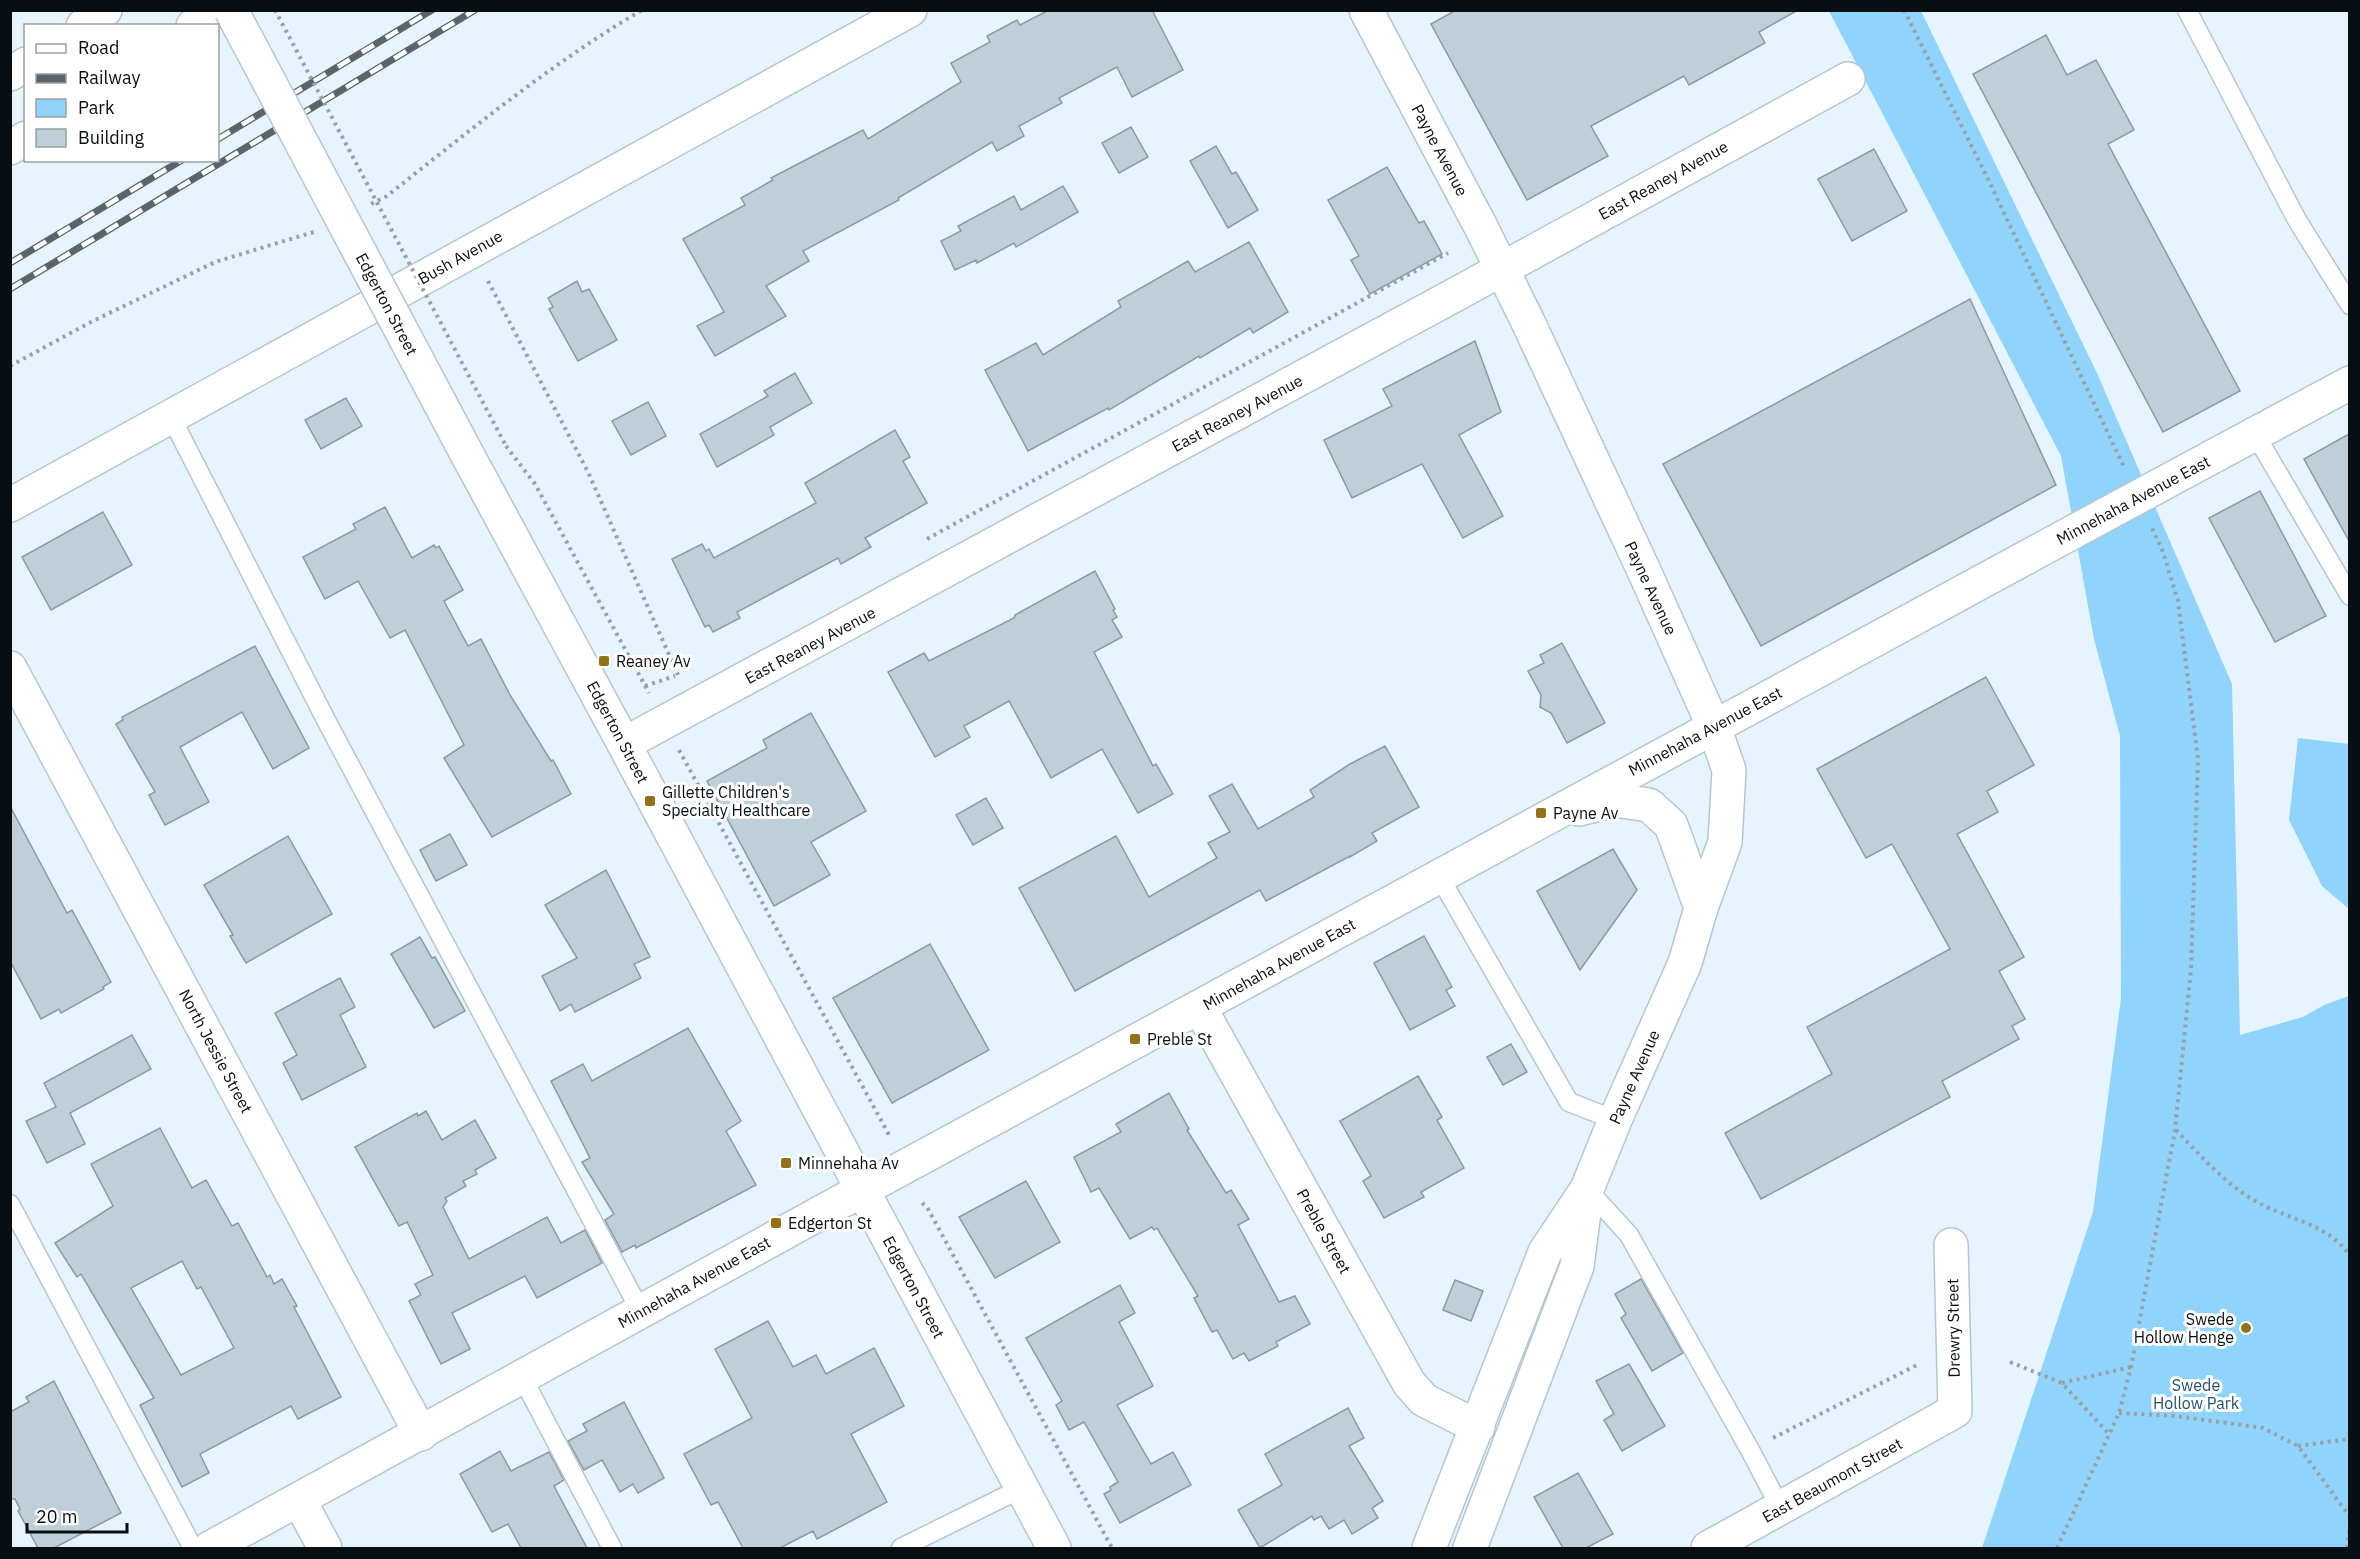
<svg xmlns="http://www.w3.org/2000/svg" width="2360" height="1559" viewBox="0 0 2360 1559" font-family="'IBM Plex Sans',sans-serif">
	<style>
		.green { fill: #90d3fd }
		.building { fill: #becfda; stroke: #8a9aa5; stroke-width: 1.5; fill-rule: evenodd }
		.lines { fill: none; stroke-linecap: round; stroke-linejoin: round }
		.service-casing { stroke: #b5c6d1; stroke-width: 21 }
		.minor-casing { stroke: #b5c6d1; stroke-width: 36 }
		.tertiary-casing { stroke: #b5c6d1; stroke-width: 36 }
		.secondary-casing { stroke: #b5c6d1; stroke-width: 36 }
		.path { stroke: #97a1a9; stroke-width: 4; stroke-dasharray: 3 4.5; stroke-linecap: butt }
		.service { stroke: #fff; stroke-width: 18 }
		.minor { stroke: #fff; stroke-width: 33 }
		.tertiary { stroke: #fff; stroke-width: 33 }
		.secondary { stroke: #fff; stroke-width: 33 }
		.rail-casing { stroke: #5b646a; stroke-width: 7 }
		.rail { stroke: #fff; stroke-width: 4.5; stroke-dasharray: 14; stroke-linecap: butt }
		.tertiary-bridge-casing { stroke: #b5c6d1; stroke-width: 36; stroke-linecap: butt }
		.path-bridge { stroke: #97a1a9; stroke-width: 4; stroke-dasharray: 3 4.5; stroke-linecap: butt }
		.tertiary-bridge { stroke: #fff; stroke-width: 33 }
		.poi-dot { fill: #927118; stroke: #fff; stroke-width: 2 }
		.labels { text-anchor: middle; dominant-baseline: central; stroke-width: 6; stroke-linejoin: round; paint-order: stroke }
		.street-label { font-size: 16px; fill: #090e12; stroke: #fff }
		.poi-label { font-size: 16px; fill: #090e12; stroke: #fff; text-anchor: start }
		.park-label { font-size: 16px; fill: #27516a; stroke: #fff }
	</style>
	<rect width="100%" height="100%" fill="#e6f4fe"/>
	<g class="green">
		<path d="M1829 11H1921L2096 371 2232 684 2240 1035 2303 1017 2324 1005 2349 996V1548H1982L2093 1212 2121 998 2120 736 2094 639 2061 456Z"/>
		<path d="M2298 738 2349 744V909L2322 886 2289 820Z"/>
	</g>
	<g class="building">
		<path d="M1049 10H1152L1183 70 1132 97 1117 67 1059 98 1062 103 1019 126 1024 136 997 151 992 142 898 198 899 200 803 251 809 261 766 286 786 316 715 356 697 326 724 312 683 239 745 205 741 198 773 180 771 178 863 130 868 139 961 82 951 63 990 42 987 36 1017 20 1020 25Z"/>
		<path d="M1456 10H1798L1759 32 1765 43 1689 85 1684 76 1591 126 1608 156 1527 200 1431 24Z"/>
		<path d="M2046 35 2067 75 2096 60 2134 130 2108 144 2240 391 2163 432 1973 74Z"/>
		<path d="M1131 127 1148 157 1119 173 1102 143Z"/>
		<path d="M1216 146 1232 174 1236 172 1258 210 1228 228 1190 161Z"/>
		<path d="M1874 149 1907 211 1852 241 1818 179Z"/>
		<path d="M1387 167 1419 223 1424 221 1442 254 1370 294 1351 260 1359 256 1328 200Z"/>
		<path d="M1063 186 1078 212 1016 247 1014 243 977 263 976 260 955 270 941 241 961 231 958 226 1014 196 1021 210Z"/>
		<path d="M1249 242 1288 312 1253 333 1250 328 1200 358 1199 356 1109 410 1108 408 1028 451 985 370 1036 343 1043 355 1121 307 1118 301 1188 261 1195 272Z"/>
		<path d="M577 281 582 292 589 289 617 340 578 361 549 309 553 307 548 298Z"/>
		<path d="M1970 299 2056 485 1761 646 1663 464Z"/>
		<path d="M1475 341 1501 412 1459 435 1503 516 1463 538 1422 464 1352 498 1324 440 1392 406 1383 389Z"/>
		<path d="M795 373 812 403 770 427 774 435 717 467 700 434 768 396 764 391Z"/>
		<path d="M346 398 362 426 321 449 305 420Z"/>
		<path d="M648 402 666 436 631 455 612 421Z"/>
		<path d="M895 430 910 457 903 461 927 503 865 538 871 547 841 564 838 558 737 612 740 618 713 632 709 625 705 627 672 559 702 544 706 551 709 549 714 558 816 503 805 483Z"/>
		<path d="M2349 434V541L2304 459Z"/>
		<path d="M2260 491 2326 616 2275 642 2209 518Z"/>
		<path d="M385 507 412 558 434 545 436 548 439 546 463 590 444 601 468 646 481 639 510 695 551 761 553 760 571 794 492 837 444 758 464 745 405 630 390 638 358 581 325 599 303 557 356 529 353 524Z"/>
		<path d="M103 512 132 565 51 610 22 557Z"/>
		<path d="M1095 571 1115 609 1113 610 1117 617 1112 620 1122 637 1094 652 1153 766 1156 764 1173 794 1138 813 1102 749 1051 778 1009 701 964 726 970 737 935 757 888 672 924 653 929 661 1014 618 1015 615Z"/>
		<path d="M1562 643 1605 723 1567 743 1551 713 1540 707 1541 695 1528 671 1544 663 1540 655Z"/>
		<path d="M255 646 309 748 273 769 242 712 180 747 209 802 165 825 149 795 155 792 116 724 123 720 122 717Z"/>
		<path d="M1986 677 2034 765 1987 791 1998 812 1957 834 2024 957 1999 971 2025 1019 2012 1026 2019 1039 1942 1081 1950 1097 1761 1199 1725 1133 1832 1074 1807 1027 1950 949 1892 844 1866 858 1817 769Z"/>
		<path d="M811 713 866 811 811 842 830 875 774 906 707 781 767 748 763 740Z"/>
		<path d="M1385 746 1419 807 1372 833 1377 841 1350 857V856L1266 901 1260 890 1075 991 1019 888 1116 836 1149 897 1217 858 1208 843 1230 832 1209 796 1232 784 1258 829 1314 797 1310 790 1350 764Z"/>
		<path d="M986 798 1003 828 973 845 956 815Z"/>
		<path d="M10 806 67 913 72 910 111 982 103 987 104 989 61 1013 59 1009 41 1019 10 961Z"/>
		<path d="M450 834 467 865 436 881 420 850Z"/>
		<path d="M288 836 332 914 246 963 230 936 233 935 204 885Z"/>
		<path d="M1613 849 1637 890 1580 970 1537 891Z"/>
		<path d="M606 870 650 957 634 964 641 978 575 1012 571 1004 560 1011 542 976 577 958 545 905Z"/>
		<path d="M1424 936 1452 987 1446 990 1455 1006 1410 1030 1374 963Z"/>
		<path d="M420 937 432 958 435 957 465 1011 434 1028 391 954Z"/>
		<path d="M930 944 989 1050 892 1103 833 998Z"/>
		<path d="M340 978 355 1007 340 1015 366 1067 302 1100 283 1063 297 1055 275 1013Z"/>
		<path d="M688 1028 741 1121 726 1131 756 1185 636 1248 635 1245 622 1252 605 1220 614 1214 582 1162 590 1158 551 1081 583 1064 592 1081Z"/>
		<path d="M132 1035 151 1069 70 1113 85 1144 47 1163 26 1121 56 1107 44 1083Z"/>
		<path d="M1511 1044 1527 1072 1503 1085 1487 1057Z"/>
		<path d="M1418 1076 1442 1117 1437 1120 1464 1168 1421 1192 1424 1197 1384 1218 1363 1181 1371 1176 1340 1121Z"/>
		<path d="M1169 1093 1189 1129 1187 1130 1226 1193 1231 1190 1249 1219 1238 1225 1279 1302 1295 1296 1310 1324 1276 1342 1278 1346 1249 1361 1244 1353 1233 1359 1217 1330 1212 1332 1194 1298 1198 1296 1157 1228 1154 1230 1152 1227 1130 1239 1099 1188 1091 1192 1074 1157 1121 1132 1116 1124Z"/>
		<path d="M426 1111 442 1140 475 1120 496 1158 475 1170 477 1174 463 1181 466 1186 445 1198 447 1201 443 1207 469 1259 547 1217 561 1243 585 1230 602 1263 537 1298 525 1276 452 1313 470 1349 441 1364 409 1301 421 1295 415 1284 433 1275 407 1222 399 1226 355 1147 417 1113 418 1116Z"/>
		<path d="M160 1128 192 1188 206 1180 232 1226 238 1223 267 1277 270 1275 274 1284 282 1279 297 1306 294 1307 341 1397 298 1419 291 1406 200 1454 209 1473 182 1487 140 1405 154 1398 81 1274 77 1277 55 1243 113 1206 91 1164ZM182 1261 197 1289 201 1287 234 1348 181 1375 131 1288Z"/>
		<path d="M1026 1181 1060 1242 995 1278 959 1217Z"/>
		<path d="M1641 1279 1683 1353 1652 1371 1621 1318 1626 1314 1615 1294Z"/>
		<path d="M1455 1280 1483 1291 1471 1321 1443 1310Z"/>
		<path d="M1120 1285 1135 1313 1119 1322 1153 1386 1117 1405 1151 1464 1173 1452 1191 1485 1120 1523 1104 1494 1111 1490 1110 1487 1118 1482 1084 1422 1069 1430 1056 1405 1062 1401 1026 1338Z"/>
		<path d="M768 1321 793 1367 816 1355 826 1374 874 1348 904 1406 851 1434 887 1502 817 1539 813 1531 780 1548H743L718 1502 711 1505 684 1454 752 1418 715 1349Z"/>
		<path d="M1629 1364 1665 1426 1622 1451 1604 1420 1614 1414 1596 1381Z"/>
		<path d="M54 1381 121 1513 54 1548H38L18 1511 20 1509 15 1499H10V1412L29 1402 26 1397Z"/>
		<path d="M624 1402 664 1478 638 1493 633 1484 620 1492 602 1460 584 1470 568 1441 587 1431 583 1424Z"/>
		<path d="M1348 1408 1364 1438 1349 1446 1383 1501 1372 1508 1378 1518 1352 1534 1344 1520 1329 1529 1321 1516 1314 1520 1312 1516 1260 1548 1238 1510 1282 1485 1265 1454Z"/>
		<path d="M500 1451 511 1471 549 1452 564 1480 554 1486 587 1548H521L508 1524 492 1532 460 1474Z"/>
		<path d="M1578 1473 1613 1534 1586 1548H1563L1534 1497Z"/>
	</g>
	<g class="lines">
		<defs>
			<g id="service">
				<path d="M2187 10 2297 220 2350 305"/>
				<path d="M171 417 327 722 641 1312"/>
				<path d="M2255 434 2350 596"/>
				<path d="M1439 876 1569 1102 1615 1120"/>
				<path d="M1587 1189 1629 1235 1750 1450 1781 1509"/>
				<path d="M10 1204 193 1548"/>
				<path d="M522 1377 612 1548"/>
				<path d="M901 1548 1022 1488"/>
			</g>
			<g id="minor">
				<path d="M10 505 910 10"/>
				<path d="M10 668 421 1434"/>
				<path d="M624 744 1462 291 1848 79"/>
				<path d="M1200 1008 1409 1383 1424 1400 1478 1427"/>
				<path d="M299 1500 325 1548"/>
				<path d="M1708 1548 1955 1411 1951 1245"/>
			</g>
			<g id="tertiary">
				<path d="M1366 10 1481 227 1529 324 1645 573 1714 727 1729 770 1725 842 1701 908 1685 963 1615 1120 1587 1189 1545 1252 1429 1548"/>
				<path d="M467 454 624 744 1054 1548"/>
				<path d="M2212 457 2350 383"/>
				<path d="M1579 809 1614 800 1649 805 1671 825 1701 908"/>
				<path d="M210 1548 862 1190 2075 531"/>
				<path d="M1470 1548 1577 1266 1586 1196"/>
			</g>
			<g id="secondary">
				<path d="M83 26 105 10"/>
				<path d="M193 26 216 10"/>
				<path d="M10 74 26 64"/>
				<path d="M10 148 26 138"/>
			</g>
		</defs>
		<use href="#service" class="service-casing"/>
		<use href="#minor" class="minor-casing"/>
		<use href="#tertiary" class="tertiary-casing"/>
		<use href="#secondary" class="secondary-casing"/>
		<g class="path">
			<path d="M1904 10 1987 177 2124 467"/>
			<path d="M10 12 13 10"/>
			<path d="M371 204 387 196C469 131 552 63 642 10"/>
			<path d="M488 281 588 472 678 675"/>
			<path d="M10 366 91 322 215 262 314 232"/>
			<path d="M506 446 535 484 649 693"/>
			<path d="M927 539 1448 253"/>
			<path d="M645 686 675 676"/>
			<path d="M679 750 888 1133V1137"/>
			<path d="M2176 1130C2201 1156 2227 1186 2259 1203 2290 1220 2329 1224 2350 1256"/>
			<path d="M922 1203 927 1207 1112 1548"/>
			<path d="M2010 1362 2062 1383 2109 1434"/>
			<path d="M2062 1383 2131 1367"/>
			<path d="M2119 1413 2176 1416 2263 1428 2298 1446 2350 1517"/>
			<path d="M1773 1438 1917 1365"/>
			<path d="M2298 1446 2350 1439"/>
			<path d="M2057 1548 2119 1413 2131 1367 2175 1130 2191 969 2198 759 2178 601 2163 552 2152 528"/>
			<path d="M2347 1548 2350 1524"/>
		</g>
		<use href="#service" class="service"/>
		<use href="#minor" class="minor"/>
		<use href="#tertiary" class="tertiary"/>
		<use href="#secondary" class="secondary"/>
		<defs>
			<g id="rail">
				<path d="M218 139 432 10"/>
				<path d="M10 263 182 160"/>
				<path d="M10 289 475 10"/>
			</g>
		</defs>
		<use href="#rail" class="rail-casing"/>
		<use href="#rail" class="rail"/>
		<defs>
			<g id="tertiary-bridge">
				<path d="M231 10 467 454"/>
				<path d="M2075 531 2212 457"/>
			</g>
		</defs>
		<use href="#tertiary-bridge" class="tertiary-bridge-casing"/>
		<path class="path-bridge" d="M275 10 506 446"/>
		<use href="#tertiary-bridge" class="tertiary-bridge"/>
	</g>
	<g class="poi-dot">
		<rect x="598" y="655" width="12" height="12" rx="3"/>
		<rect x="644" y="795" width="12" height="12" rx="3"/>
		<rect x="1535" y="807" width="12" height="12" rx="3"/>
		<rect x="1129" y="1033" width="12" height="12" rx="3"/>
		<rect x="780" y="1157" width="12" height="12" rx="3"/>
		<rect x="770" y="1217" width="12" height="12" rx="3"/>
		<circle cx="2246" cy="1328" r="6"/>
	</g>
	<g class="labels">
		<g class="street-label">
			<text transform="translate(1440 150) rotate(62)">Payne Avenue</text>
			<text transform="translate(1663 180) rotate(-29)">East Reaney Avenue</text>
			<text transform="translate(460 257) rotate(-29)">Bush Avenue</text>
			<text transform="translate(387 304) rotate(62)">Edgerton Street</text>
			<text transform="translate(1237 413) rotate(-28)">East Reaney Avenue</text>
			<text transform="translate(2133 500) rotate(-28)">Minnehaha Avenue East</text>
			<text transform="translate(1651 588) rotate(65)">Payne Avenue</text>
			<text transform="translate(810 645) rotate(-28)">East Reaney Avenue</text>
			<text transform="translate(1705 731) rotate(-28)">Minnehaha Avenue East</text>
			<text transform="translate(618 732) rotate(62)">Edgerton Street</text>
			<text transform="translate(1279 964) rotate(-29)">Minnehaha Avenue East</text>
			<text transform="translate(216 1051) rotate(62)">North Jessie Street</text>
			<text transform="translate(1634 1077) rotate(-66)">Payne Avenue</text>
			<text transform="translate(1324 1231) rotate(61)">Preble Street</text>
			<text transform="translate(694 1282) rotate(-29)">Minnehaha Avenue East</text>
			<text transform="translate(914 1287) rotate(62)">Edgerton Street</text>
			<text transform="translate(1953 1328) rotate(-91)">Drewry Street</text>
			<text transform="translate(1832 1480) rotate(-29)">East Beaumont Street</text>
		</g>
		<g class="poi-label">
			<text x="616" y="661">Reaney Av</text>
			<text x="662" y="792">Gillette Children's<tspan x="662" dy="18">Specialty Healthcare</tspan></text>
			<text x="1553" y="813">Payne Av</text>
			<text x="1147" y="1039">Preble St</text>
			<text x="798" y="1163">Minnehaha Av</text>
			<text x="788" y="1223">Edgerton St</text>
			<text x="2234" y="1319" text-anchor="end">Swede<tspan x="2234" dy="18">Hollow Henge</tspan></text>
		</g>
		<g class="park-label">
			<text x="2196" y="1385">Swede<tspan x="2196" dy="18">Hollow Park</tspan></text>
		</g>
	</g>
	<rect width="2360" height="1559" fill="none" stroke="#090e12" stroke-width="24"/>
	<rect x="24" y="24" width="195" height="138" fill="#ffffff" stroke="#9d9fa0" stroke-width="1.5"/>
	<rect x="36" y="44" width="30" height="9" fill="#ffffff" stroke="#9d9fa0" stroke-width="1.5"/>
	<text x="78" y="54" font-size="18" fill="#090e12">Road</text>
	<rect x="36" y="74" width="30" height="9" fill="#5b646a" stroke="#9d9fa0" stroke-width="1.5"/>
	<text x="78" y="84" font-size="18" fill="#090e12">Railway</text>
	<rect x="36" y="99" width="30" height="18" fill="#90d3fd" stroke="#9d9fa0" stroke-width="1.5"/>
	<text x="78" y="114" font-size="18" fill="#090e12">Park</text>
	<rect x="36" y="129" width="30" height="18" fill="#becfda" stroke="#9d9fa0" stroke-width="1.5"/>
	<text x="78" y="144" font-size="18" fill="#090e12">Building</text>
	<path d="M27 1523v9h100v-9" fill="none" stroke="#090e12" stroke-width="3"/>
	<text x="36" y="1523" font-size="18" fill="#090e12" stroke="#ffffff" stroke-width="4.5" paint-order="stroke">20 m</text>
</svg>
